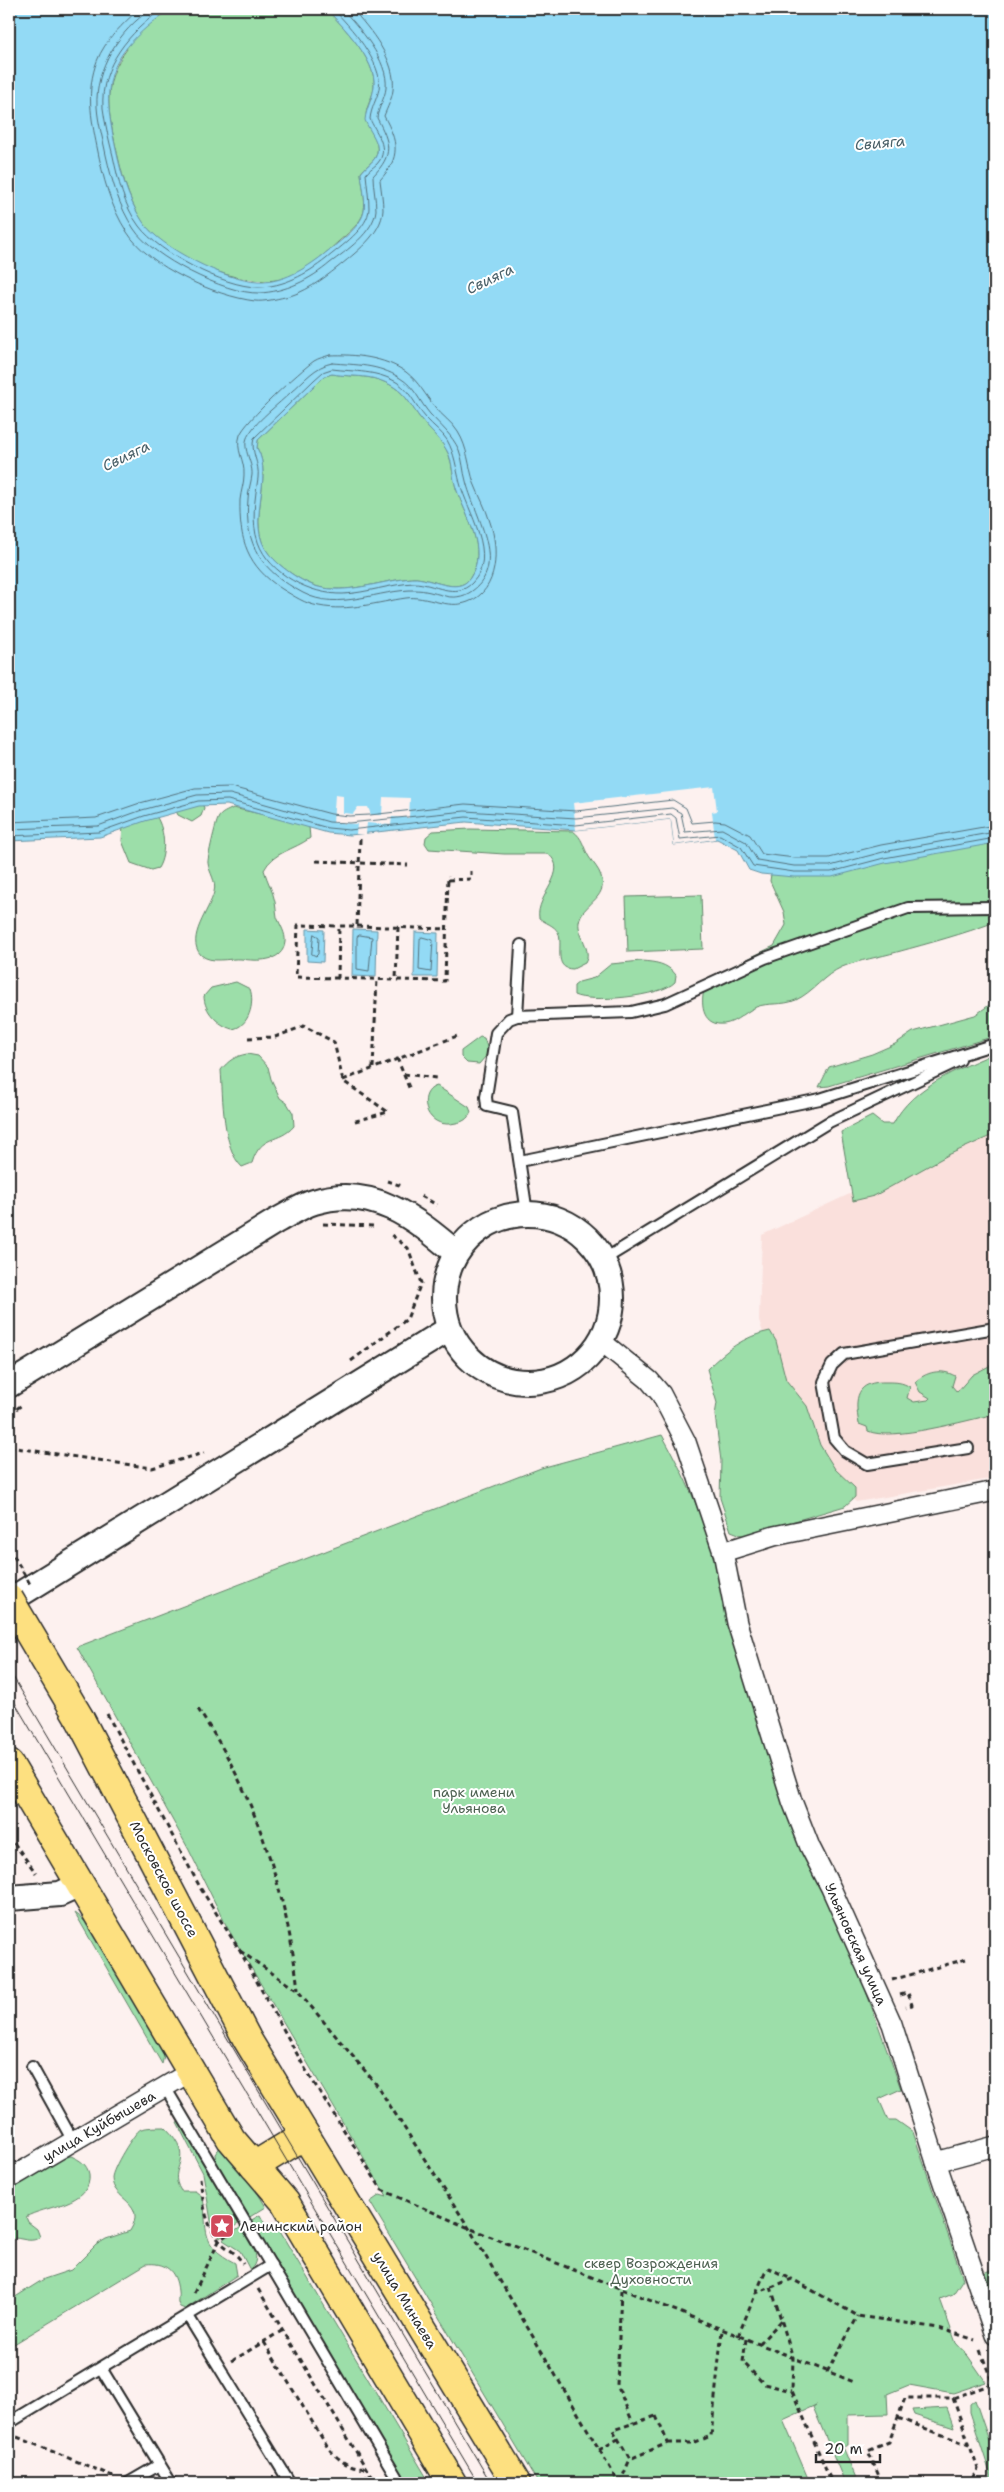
<svg xmlns="http://www.w3.org/2000/svg" width="1004" height="2492" viewBox="0 0 1004 2492" font-family="'Shantell Sans',sans-serif">
	<style>
		.built { fill: #fae0dc }
		.green { fill: #9cdea9; stroke: #64846a }
		.water { fill: #93daf5; stroke: #6994a4; fill-rule: evenodd }
		.pier { fill: #fdf1ef }
		.lines { fill: none; stroke-linecap: round; stroke-linejoin: round }
		.shore { stroke: #55717c; stroke-width: 1 }
		.service-casing { stroke: #2b2b2b; stroke-width: 14 }
		.minor-casing { stroke: #2b2b2b; stroke-width: 22 }
		.tertiary-casing { stroke: #2b2b2b; stroke-width: 28 }
		.primary-casing { stroke: #2b2b2b; stroke-width: 31 }
		.path { stroke: #2b2b2b; stroke-width: 3; stroke-dasharray: 5 4; stroke-linecap: butt }
		.service { stroke: #fff; stroke-width: 10 }
		.minor { stroke: #fff; stroke-width: 19 }
		.tertiary { stroke: #fff; stroke-width: 24 }
		.primary { stroke: #fde080; stroke-width: 28 }
		.tram { stroke: #2b2b2b; stroke-width: 1 }
		.primary-bridge-casing { stroke: #2b2b2b; stroke-width: 31; stroke-linecap: butt }
		.path-bridge { stroke: #2b2b2b; stroke-width: 3; stroke-dasharray: 5 4; stroke-linecap: butt }
		.primary-bridge { stroke: #fde080; stroke-width: 28 }
		.labels { text-anchor: middle; dominant-baseline: central; stroke-width: 4; stroke-linejoin: round; paint-order: stroke }
		.park-label { font-size: 14px; fill: #4d6151; stroke: #fff }
		.street-label { font-size: 14px; fill: #2b2b2b; stroke: #fff }
		.poi-label { font-size: 14px; fill: #2b2b2b; stroke: #fff; text-anchor: start }
		.water-label { font-size: 15px; font-style: italic; fill: #4a6068; stroke: #fff }
	</style>
	<rect width="100%" height="100%" fill="#fdf1ef"/>
	<filter id="ink" filterUnits="userSpaceOnUse"><feTurbulence type="fractalNoise" baseFrequency=".02" numOctaves="2"/><feDisplacementMap in="SourceGraphic" scale="10" xChannelSelector="R" yChannelSelector="G"/><feConvolveMatrix kernelMatrix="1 2 1 2 8 2 1 2 1" color-interpolation-filters="sRGB"/></filter>
	<g filter="url(#ink)">
		<path class="built" d="M995 1126V1478L856 1502 798 1445 759 1320 762 1235Z"/>
		<g class="green">
			<path d="M171 9H326C342 25 377 61 374 86 374 96 366 105 366 116 366 130 382 140 376 156 373 163 365 166 361 173 362 184 366 200 364 211 361 224 347 234 338 242 322 257 301 274 281 279 241 289 165 256 142 221 127 197 121 171 115 143 107 107 103 81 127 49L118 37Z"/>
			<path d="M332 374C356 378 371 373 394 387 407 395 412 408 421 419 430 432 442 439 449 455 453 465 452 477 456 488 465 515 489 549 470 578 458 596 430 577 413 578 383 580 353 593 323 588 305 585 281 568 269 554 244 523 275 479 257 448L258 440 317 383 325 376Z"/>
			<path d="M202 803 204 808 201 816 192 822 178 815 175 809Z"/>
			<path d="M233 808 297 822 309 827 310 838C294 850 273 852 264 870 267 881 273 891 275 902 276 907 276 912 277 917 280 925 286 933 285 942 283 963 256 961 241 959 229 958 211 964 201 955 185 938 210 910 214 892 217 881 209 873 208 863 207 860 216 822 218 819 220 813 228 811 233 808Z"/>
			<path d="M154 813C165 827 167 853 158 868L151 870 131 863 122 841 123 826Z"/>
			<path d="M470 829 573 831C583 838 583 847 589 857 593 863 599 869 601 876 609 899 581 904 579 922 577 935 593 950 585 963L573 969C552 969 564 944 558 932 554 925 545 923 539 918 535 896 571 871 548 854H504L429 849 425 843 426 837 433 831Z"/>
			<path d="M995 837V922C963 934 930 943 897 952 880 957 859 960 842 967 824 975 813 992 796 1000 782 1006 769 1002 756 1007 743 1013 733 1026 718 1024 700 1021 701 999 705 986L733 966 774 946 786 925 784 912 770 881 771 874Z"/>
			<path d="M701 895 703 949 628 952 626 897Z"/>
			<path d="M641 961C655 962 667 963 676 975L675 982C661 997 590 1003 574 995V986L579 982 594 978 611 964Z"/>
			<path d="M236 982 250 989C255 1003 249 1027 232 1029 218 1025 204 1011 204 996L211 988Z"/>
			<path d="M995 1001V1036L829 1086 819 1087 829 1067 872 1054 895 1044 913 1032 975 1015Z"/>
			<path d="M480 1037 484 1038 488 1050 486 1056 479 1064 467 1063 461 1057V1051Z"/>
			<path d="M995 1053V1134L948 1155 874 1196 853 1201 841 1132 872 1116 882 1124H893C912 1086 959 1069 995 1053Z"/>
			<path d="M247 1054 258 1056 268 1067 271 1079 280 1098 287 1103 293 1113 294 1126C279 1144 261 1133 252 1163L242 1167C222 1148 223 1097 221 1070 228 1061 235 1056 247 1054Z"/>
			<path d="M437 1086 469 1107 471 1112C468 1119 463 1122 456 1123 424 1131 416 1091 437 1086Z"/>
			<path d="M770 1331 776 1341 786 1380 807 1406 820 1445 835 1469 855 1488V1497L845 1506 744 1536 731 1531 720 1498 721 1461 715 1415 717 1403 707 1369C725 1351 744 1336 770 1331Z"/>
			<path d="M995 1363V1414C968 1420 891 1442 868 1431L867 1427 859 1424C854 1397 856 1381 887 1382 896 1382 902 1382 910 1387L907 1398 914 1402 928 1400 930 1398 920 1392 915 1382C926 1372 941 1368 955 1376L952 1386 957 1392 972 1375Z"/>
			<path d="M662 1435C709 1517 734 1610 765 1699 809 1829 854 1959 901 2089L879 2099 888 2120H896L913 2132 963 2279 953 2294 940 2299 956 2343 968 2356 986 2382 953 2393 909 2385 887 2394 888 2414 848 2415V2445L843 2447 858 2483H845L813 2407 816 2405 783 2420 810 2483H538L370 2202 380 2195 387 2197 227 1927 189 1850 77 1647 541 1468Z"/>
			<path d="M75 1913C98 1926 148 2023 165 2051L162 2064Z"/>
			<path d="M179 2122 239 2223 220 2238 211 2221 203 2173 177 2123Z"/>
			<path d="M165 2127C199 2161 165 2166 181 2191H195L203 2197C208 2232 199 2244 235 2263L237 2275 185 2309 180 2307C176 2301 179 2298 178 2291 176 2270 165 2262 146 2264L9 2347V2301L44 2279 71 2270 96 2245 106 2239 130 2231C148 2201 112 2201 112 2178 112 2169 134 2132 141 2129 148 2127 157 2127 165 2127Z"/>
			<path d="M221 2146 232 2150 266 2207 248 2218 216 2163 215 2154Z"/>
			<path d="M71 2156C80 2160 87 2164 89 2174 93 2205 43 2206 26 2217L28 2222 37 2229 40 2237C32 2243 25 2239 15 2238L9 2242V2183L53 2160Z"/>
			<path d="M260 2215 268 2230 276 2225 430 2483H406L250 2221Z"/>
			<path d="M241 2227C249 2239 264 2257 250 2270L240 2251 223 2240Z"/>
			<path d="M994 2268 995 2271V2320L982 2274Z"/>
			<path d="M975 2400 995 2458V2483H988L991 2476 970 2412V2404Z"/>
			<path d="M947 2408 954 2428 914 2415 912 2410Z"/>
		</g>
		<g class="water">
			<path d="M9 9H171C149 24 125 43 114 69 105 92 109 116 114 140 120 168 126 197 143 222 160 248 227 281 258 282 282 283 305 269 323 255 336 244 361 228 364 211 366 200 362 184 361 173 365 167 371 164 375 158 383 144 369 132 365 120 366 108 373 98 374 86 377 61 342 25 326 9H995V843L885 863 832 877H794L761 874 749 870 738 850 717 839 674 845 671 819 576 830 466 822 350 835 328 833 227 805 199 806 145 821 100 837 9 841ZM332 374C356 378 371 373 394 387 407 395 412 408 421 419 430 432 442 439 449 455 453 465 452 477 456 488 465 515 489 549 470 578 458 596 430 577 413 578 383 580 353 593 323 588 305 585 281 568 269 554 244 523 275 479 257 448L258 440 317 383 325 376Z"/>
			<path d="M307 929 324 930 323 962 307 961Z"/>
			<path d="M353 929 377 930 376 977 352 976Z"/>
			<path d="M415 932 438 933 437 977H414Z"/>
		</g>
		<g class="pier">
			<path d="M714 787 717 811 712 812 715 839 674 845 671 819 576 830 573 803Z"/>
			<path d="M335 795 343 796V813L353 814 358 807H368L371 815H382L383 797 410 798 409 818 392 817 391 825 367 823 366 834H356L357 824 333 823Z"/>
		</g>
		<g class="lines">
			<g class="shore">
				<path d="M139 9C123 24 105 40 97 61 86 90 91 118 97 147 103 177 110 206 127 232 149 267 215 296 255 301 264 302 276 299 285 297 303 294 323 279 337 268 354 254 382 234 383 210 383 200 381 189 380 180 401 157 398 142 384 116 387 108 392 99 393 90 397 61 370 29 352 9"/>
				<path d="M151 9C119 31 95 67 97 107 98 123 103 139 106 155 112 181 119 207 134 229 152 257 225 294 259 293 285 292 310 280 330 263 346 251 374 232 376 210 376 199 373 187 373 176 394 154 390 143 377 118 378 108 385 98 386 88 389 61 359 27 342 9"/>
				<path d="M162 9C130 32 100 65 103 108 105 124 109 140 113 156 118 180 124 206 139 226 159 253 224 287 258 287 283 287 307 274 326 259 340 247 369 228 369 208 369 197 367 186 366 174 370 168 377 166 380 160 388 145 375 131 370 119 371 108 377 99 379 89 384 64 349 25 333 9"/>
				<path d="M330 355C355 354 384 357 406 372 419 382 425 395 435 407 442 416 452 422 458 432 468 448 468 465 474 483 479 496 486 508 490 522 499 548 499 591 468 602 447 610 427 595 406 598 378 602 348 612 319 606 305 604 294 596 282 589 247 566 239 540 240 500 241 491 244 483 244 475 245 460 235 450 240 435 245 421 300 371 314 361 319 358 324 357 330 355Z"/>
				<path d="M332 363C356 365 378 364 400 378 415 387 419 401 430 414 441 426 452 435 459 450 463 460 463 471 466 481 473 512 509 565 472 591 464 597 452 599 442 595 433 593 425 590 416 590 379 589 339 612 303 593 262 571 244 546 248 499 248 491 251 483 252 475 253 461 240 447 249 434 259 418 278 405 291 392 304 381 315 366 332 363Z"/>
				<path d="M332 369C355 372 377 370 398 383 411 392 416 407 426 418 433 426 442 432 447 440 455 454 456 468 460 483 467 511 499 556 472 583 456 600 433 583 414 583 390 584 367 593 343 594 311 595 269 574 258 542 251 522 255 499 258 478 260 463 250 452 254 438L314 380 323 372Z"/>
				<path d="M9 822 96 818 140 803 195 788 231 787 331 814 349 816 370 815 465 804 576 811 673 800 686 808 692 823 715 821 725 822 750 835 762 854 795 858H829L881 845 995 825"/>
				<path d="M9 829 98 826 142 810 197 795 230 794 329 822 349 823 465 811 576 818 672 808 681 813 685 832 722 829 746 842 757 860 794 866H830L883 852 995 832"/>
				<path d="M9 836 99 832 144 816 198 801 228 800 328 828 349 830 466 817 576 825 671 814 676 818 680 839 720 835 741 847 753 866 794 872H831L884 858 995 838"/>
				<path d="M314 934 319 937 318 954 316 956 312 954Z"/>
				<path d="M360 935 372 937 369 971 357 969V937Z"/>
				<path d="M422 937 433 940 431 972 419 970 420 940Z"/>
			</g>
			<defs>
				<g id="service">
					<path d="M517 1016 521 945"/>
					<path d="M520 1161 820 1099 995 1044"/>
					<path d="M527 1213 512 1112 487 1106 486 1097 496 1033 509 1019 517 1016 631 1012 665 1004 765 958 908 908 995 907"/>
					<path d="M603 1260 829 1122 960 1060"/>
					<path d="M968 1448 867 1464 845 1451 834 1438 824 1382 832 1365 844 1354 995 1328"/>
					<path d="M32 2067 73 2141"/>
					<path d="M165 2087 400 2483"/>
					<path d="M188 2316 290 2483"/>
					<path d="M101 2368 171 2483"/>
					<path d="M9 2423 271 2265"/>
					<path d="M128 2483 159 2465"/>
				</g>
				<g id="minor">
					<path d="M601 1341 649 1380 661 1394 686 1442 723 1552 737 1623 792 1801 810 1847 831 1888 892 2024 936 2162 995 2335"/>
					<path d="M723 1552 774 1536 995 1491"/>
					<path d="M936 2162 995 2146"/>
					<path d="M9 2179 190 2072"/>
				</g>
				<g id="tertiary">
					<circle cx="528" cy="1298" r="84"/>
					<path d="M9 1385 276 1221C288 1215 301 1206 314 1202 372 1184 415 1218 456 1253"/>
					<path d="M9 1601 449 1329"/>
					<path d="M9 1898 60 1894 80 1885"/>
				</g>
				<g id="primary">
					<path d="M80 1719 247 2039 516 2483"/>
					<path d="M9 1764 231 2139 285 2202 452 2483"/>
					<path d="M254 2166 305 2135"/>
				</g>
			</defs>
			<use href="#service" class="service-casing"/>
			<use href="#minor" class="minor-casing"/>
			<use href="#tertiary" class="tertiary-casing"/>
			<use href="#primary" class="primary-casing"/>
			<g class="path">
				<path d="M360 839 357 926H339L338 978 396 980"/>
				<path d="M316 861 408 865"/>
				<path d="M448 880 471 879V871"/>
				<path d="M357 926 447 929"/>
				<path d="M398 927 396 980 445 981 448 876"/>
				<path d="M338 978 296 977 298 925 339 926"/>
				<path d="M248 1038 275 1037 304 1026 334 1042 343 1081 388 1112 352 1122"/>
				<path d="M397 1058 410 1090"/>
				<path d="M373 1068 377 979"/>
				<path d="M404 1074 436 1078"/>
				<path d="M343 1080 457 1036"/>
				<path d="M387 1181 402 1186"/>
				<path d="M421 1196 437 1205"/>
				<path d="M323 1224 374 1226"/>
				<path d="M351 1361 407 1319 421 1283 408 1248 390 1234"/>
				<path d="M9 1414 22 1405"/>
				<path d="M9 1447 152 1468 204 1453"/>
				<path d="M198 1709C210 1728 223 1747 233 1768 267 1834 290 1916 298 1990"/>
				<path d="M107 1714 201 1889 240 1951 307 2072 382 2190 469 2228 854 2382"/>
				<path d="M14 1843 36 1873"/>
				<path d="M240 1951 298 1991 376 2084 469 2228 619 2483"/>
				<path d="M892 1980 966 1959"/>
				<path d="M900 1995 908 1993 912 2005 906 2007"/>
				<path d="M200 2178C203 2199 204 2222 218 2239 225 2249 235 2250 243 2264"/>
				<path d="M771 2287 793 2358 792 2391 832 2483"/>
				<path d="M258 2289 375 2483"/>
				<path d="M621 2290 617 2385 633 2423"/>
				<path d="M194 2293 219 2241 234 2230"/>
				<path d="M756 2293 765 2272 769 2268 791 2279"/>
				<path d="M738 2336 756 2293 792 2279 858 2316 939 2328 975 2340"/>
				<path d="M746 2339 743 2362 764 2384 792 2391"/>
				<path d="M264 2342 328 2448C338 2459 350 2470 365 2468"/>
				<path d="M759 2344 781 2321"/>
				<path d="M980 2350 993 2384"/>
				<path d="M232 2361 283 2330"/>
				<path d="M827 2372 858 2316"/>
				<path d="M953 2398 978 2469 971 2483"/>
				<path d="M656 2416 668 2443 630 2459 613 2430Z"/>
				<path d="M898 2418 969 2445"/>
				<path d="M17 2437 115 2477"/>
				<path d="M668 2443H693L711 2436 722 2330"/>
				<path d="M599 2450 618 2439"/>
				<path d="M355 2483 370 2475"/>
				<path d="M620 2483 630 2459"/>
				<path d="M882 2483 868 2451 889 2442 905 2398H953L995 2383"/>
			</g>
			<use href="#service" class="service"/>
			<use href="#minor" class="minor"/>
			<use href="#tertiary" class="tertiary"/>
			<use href="#primary" class="primary"/>
			<g class="tram">
				<path d="M9 1670 491 2483"/>
				<path d="M9 1693 478 2483"/>
			</g>
			<defs>
				<path id="primary-bridge" d="M9 1599 80 1719"/>
			</defs>
			<use href="#primary-bridge" class="primary-bridge-casing"/>
			<path class="path-bridge" d="M9 1548 30 1584"/>
			<use href="#primary-bridge" class="primary-bridge"/>
		</g>
	</g>
	<defs>
		<symbol id="sight-square" viewBox="-11 -11 22 22"><rect x="-9" y="-9" width="18" height="18" rx="4" fill="#d1495b" stroke="#fff"/><path d="M0-6L1.8-2.2L6-1.7L2.9 1.2L3.7 5.4L0 3.3L-3.7 5.4L-2.9 1.2L-6-1.7L-1.8-2.2Z" fill="#fff"/></symbol>
	</defs>
	<g fill-rule="evenodd">
		<use href="#sight-square" x="208" y="2212" width="28" height="28"/>
	</g>
	<g class="labels">
		<g class="park-label">
			<text x="474" y="1792">парк имени<tspan x="474" dy="16">Ульянова</tspan></text>
			<text x="651" y="2263">сквер Возрождения<tspan x="651" dy="16">Духовности</tspan></text>
		</g>
		<g class="street-label">
			<text transform="translate(164 1879) rotate(62)">Московское шоссе</text>
			<text transform="translate(856 1944) rotate(66)">Ульяновская улица</text>
			<text transform="translate(99 2126) rotate(-30)">улица Куйбышева</text>
			<text transform="translate(405 2300) rotate(59)">улица Минаева</text>
		</g>
		<g class="poi-label">
			<text x="240" y="2226">Ленинский район</text>
		</g>
		<g class="water-label">
			<text transform="translate(880 143) rotate(-5)">Свияга</text>
			<text transform="translate(490 279) rotate(-26)">Свияга</text>
			<text transform="translate(126 456) rotate(-26)">Свияга</text>
		</g>
	</g>
	<rect width="1004" height="2492" fill="none" stroke="#fff" stroke-width="30"/>
	<rect x="15" y="15" width="974" height="2462" fill="none" stroke="#2b2b2b" stroke-width="2" filter="url(#ink)"/>
	<path d="M816 2454v8h64v-8" fill="none" stroke="#2b2b2b" stroke-width="2.5"/>
	<text x="824" y="2454" font-size="15" fill="#2b2b2b" stroke="#ffffff" stroke-width="4" paint-order="stroke">20 m</text>
</svg>
